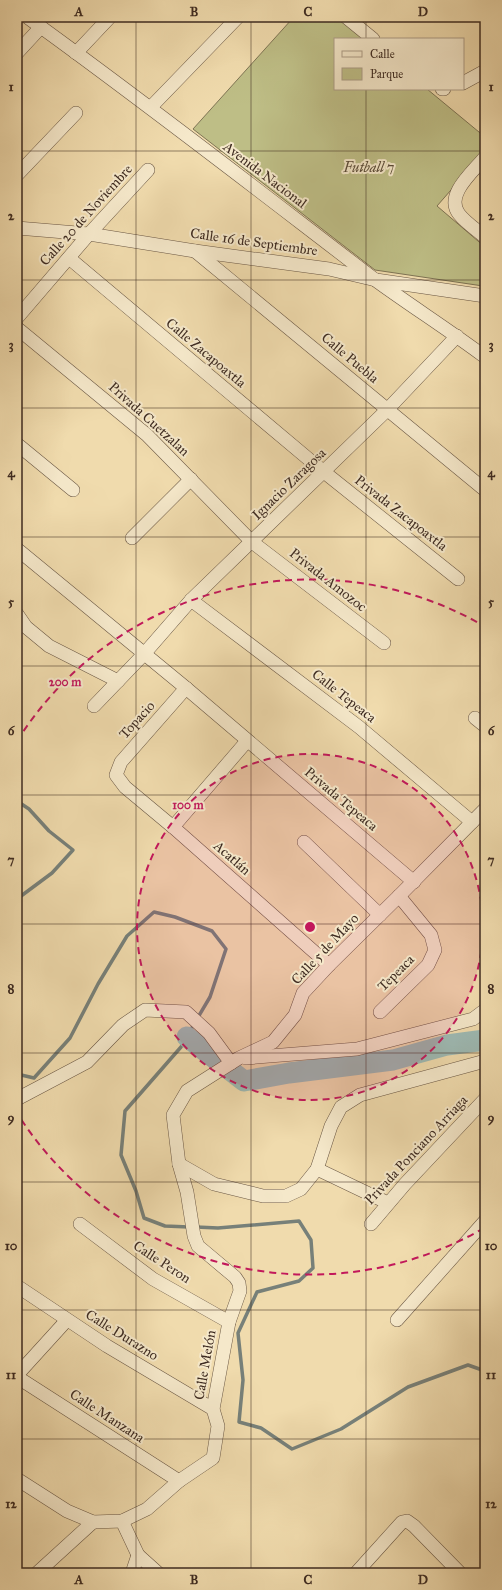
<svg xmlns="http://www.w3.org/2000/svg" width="502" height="1590" viewBox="0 0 502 1590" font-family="'IM FELL Great Primer',serif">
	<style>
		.green { fill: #bebe86; stroke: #7e7454 }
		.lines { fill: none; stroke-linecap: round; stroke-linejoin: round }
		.stream { stroke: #778079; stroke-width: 3.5 }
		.river { stroke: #9db9b3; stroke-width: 21 }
		.minor-casing { stroke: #6a5744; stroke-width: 14 }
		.minor { stroke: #f5e8ca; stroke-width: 13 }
		.grid { fill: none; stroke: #3e2b21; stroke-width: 1; stroke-opacity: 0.55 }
		.ring { fill: none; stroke: #c2185b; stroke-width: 2; stroke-dasharray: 7 5 }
		.labels { text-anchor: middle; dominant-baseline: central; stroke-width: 4; stroke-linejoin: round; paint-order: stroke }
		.park-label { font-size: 14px; font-style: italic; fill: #584835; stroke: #f5e8ca }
		.street-label { font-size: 14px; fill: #3e2b21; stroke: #f5e8ca }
		.centre { fill: #c2185b; stroke: #f5e8ca; stroke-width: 2 }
		.ring-label { font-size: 12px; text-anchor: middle; font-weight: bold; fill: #c2185b; stroke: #f5e8ca; stroke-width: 4; stroke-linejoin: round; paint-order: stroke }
		.neatline { fill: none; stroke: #3e2b21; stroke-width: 1.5 }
		.grid-label { font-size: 13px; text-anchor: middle; font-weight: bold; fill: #3e2b21 }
	</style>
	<rect width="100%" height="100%" fill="#f0dbad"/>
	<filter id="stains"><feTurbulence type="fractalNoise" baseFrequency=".005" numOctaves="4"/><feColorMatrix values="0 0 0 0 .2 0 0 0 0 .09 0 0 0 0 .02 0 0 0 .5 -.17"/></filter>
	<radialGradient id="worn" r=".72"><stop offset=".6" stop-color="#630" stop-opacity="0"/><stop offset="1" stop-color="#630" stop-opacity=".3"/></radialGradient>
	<path class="green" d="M290 17H340L366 39H335V89H427L485 137V151L437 206 485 247V285L483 286 375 270 193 129 292 19Z"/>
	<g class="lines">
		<g class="stream">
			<path d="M17 801 29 809 49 831 73 850 52 873 17 899"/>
			<path d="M17 1074 34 1078 70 1038 98 984 127 936 154 912 175 917 212 931 226 949 210 997 197 1019"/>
			<path d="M189 1227 165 1226 144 1218 136 1191 121 1155 125 1111 181 1047 194 1024"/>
			<path d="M196 1227 218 1228 299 1221 311 1240 313 1268 299 1281 257 1292 238 1333 243 1380 239 1422 261 1428 292 1449 341 1429 408 1387 468 1365 485 1371"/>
		</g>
		<path class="river" d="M187 1037 244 1081 289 1073 393 1060 447 1045 485 1040"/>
		<defs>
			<g id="minor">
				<path d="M27 17C145 102 259 191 374 279 411 306 449 330 485 357"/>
				<path d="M346 17 373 39"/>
				<path d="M17 53 41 27"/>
				<path d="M76 53 110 17"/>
				<path d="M463 83 485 71"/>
				<path d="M442 89H444"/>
				<path d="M151 107 238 17"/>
				<path d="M485 157C474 171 444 195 459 214 466 223 477 230 485 237"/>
				<path d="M17 175 76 113"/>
				<path d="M17 228 89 234 195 251 329 269 376 280 485 296"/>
				<path d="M195 251 485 490"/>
				<path d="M69 258 324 472 458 579"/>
				<path d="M17 318 89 234 148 170"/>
				<path d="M17 328 147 435 252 542 384 643"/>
				<path d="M17 444 73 490"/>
				<path d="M132 538 191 479"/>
				<path d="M17 549 186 688 414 882"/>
				<path d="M191 600 359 727 472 822"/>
				<path d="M17 614 26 627 49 646 118 681"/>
				<path d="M186 688 121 762 116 775 125 787 173 827 329 965"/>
				<path d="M94 706 144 654 191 600 387 410 457 336"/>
				<path d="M475 718 485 726"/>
				<path d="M173 827 247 741"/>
				<path d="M304 842 380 915"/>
				<path d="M380 1012 428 965 435 950 431 935 399 896"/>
				<path d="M246 1058 357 1049 473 1019 485 1010"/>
				<path d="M17 1099 87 1062 123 1025 145 1010 186 1012 209 1033 231 1063"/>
				<path d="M179 1164 214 1184 263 1196H286L301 1189 317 1169 331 1126 341 1107 360 1095 485 1061"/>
				<path d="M317 1169 388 1203"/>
				<path d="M80 1224 153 1279 229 1322"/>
				<path d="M371 1224 405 1184 485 1099"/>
				<path d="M17 1286 107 1346 213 1409"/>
				<path d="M397 1320 485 1221"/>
				<path d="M17 1375 67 1320"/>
				<path d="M17 1377 179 1481"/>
				<path d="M17 1479 67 1511 93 1522 122 1521 147 1509 179 1481 213 1458 218 1426 213 1409 229 1322 240 1291 239 1283 235 1277 198 1246 194 1236 187 1192 179 1164 173 1115 187 1091 239 1058 273 1042 295 1015 303 993 329 965 399 896 485 809"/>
				<path d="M122 1521 138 1555 158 1573"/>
				<path d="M37 1573 93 1522"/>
				<path d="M132 1573 138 1555"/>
				<path d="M356 1573 402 1522 407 1521 414 1526 460 1573"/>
			</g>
		</defs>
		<use href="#minor" class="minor-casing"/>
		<use href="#minor" class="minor"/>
	</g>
	<path class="grid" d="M136 17V1573M251 17V1573M366 17V39M366 89V1573M17 151H485M17 280H485M17 408H485M17 537H485M17 666H485M17 795H485M17 924H485M17 1053H485M17 1182H485M17 1310H485M17 1439H485"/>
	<circle cx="310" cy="927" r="173" fill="#c2185b" fill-opacity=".12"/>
	<g class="ring">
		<circle cx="310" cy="927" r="173"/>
		<path d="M484 1228A347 347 0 0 1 17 1113M17 741A347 347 0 0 1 484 626"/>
	</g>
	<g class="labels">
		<g class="park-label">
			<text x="369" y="167">Futball 7</text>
		</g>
		<g class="street-label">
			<text transform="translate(265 175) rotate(37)">Avenida Nacional</text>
			<text transform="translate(86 215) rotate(-48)">Calle 20 de Noviembre</text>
			<text transform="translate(254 242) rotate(8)">Calle 16 de Septiembre</text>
			<text transform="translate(206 353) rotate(40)">Calle Zacapoaxtla</text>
			<text transform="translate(350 358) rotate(40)">Calle Puebla</text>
			<text transform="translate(149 419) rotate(42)">Privada Cuetzalan</text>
			<text transform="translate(289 484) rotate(-44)">Ignacio Zaragosa</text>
			<text transform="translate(401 513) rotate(38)">Privada Zacapoaxtla</text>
			<text transform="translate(328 580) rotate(38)">Privada Amozoc</text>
			<text transform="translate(344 696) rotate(38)">Calle Tepeaca</text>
			<text transform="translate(137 720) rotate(-48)">Topacio</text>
			<text transform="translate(341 799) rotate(40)">Privada Tepeaca</text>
			<text transform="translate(232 858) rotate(41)">Acatlán</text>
			<text transform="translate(325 949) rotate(-47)">Calle 5 de Mayo</text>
			<text transform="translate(396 973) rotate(-45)">Tepeaca</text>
			<text transform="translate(416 1150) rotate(-47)">Privada Ponciano Arriaga</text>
			<text transform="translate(162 1262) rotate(33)">Calle Peron</text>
			<text transform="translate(122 1335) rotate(32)">Calle Durazno</text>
			<text transform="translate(205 1365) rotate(-80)">Calle Melón</text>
			<text transform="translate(107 1416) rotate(33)">Calle Manzana</text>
		</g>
	</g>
	<circle cx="310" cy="927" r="6" class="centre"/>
	<g class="ring-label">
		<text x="65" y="686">200 m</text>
		<text x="188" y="809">100 m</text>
	</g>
	<rect width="502" height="1590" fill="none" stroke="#f0dbad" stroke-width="44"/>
	<rect x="334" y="38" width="130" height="52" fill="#f5e8ca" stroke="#ac9c86"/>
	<rect x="342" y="51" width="20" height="6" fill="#f5e8ca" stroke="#ac9c86"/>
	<text x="370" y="58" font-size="12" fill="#3e2b21">Calle</text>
	<rect x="342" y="68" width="20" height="12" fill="#bebe86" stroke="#ac9c86"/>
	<text x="370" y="78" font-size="12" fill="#3e2b21">Parque</text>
	<rect x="22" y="22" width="458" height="1546" class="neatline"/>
	<g class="grid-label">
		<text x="79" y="16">A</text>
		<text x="194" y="16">B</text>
		<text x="308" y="16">C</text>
		<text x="423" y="16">D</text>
		<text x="11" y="91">1</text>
		<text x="491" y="91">1</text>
		<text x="11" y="220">2</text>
		<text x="491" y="220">2</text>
		<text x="11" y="349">3</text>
		<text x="491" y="349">3</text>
		<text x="11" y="477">4</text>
		<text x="491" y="477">4</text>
		<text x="11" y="606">5</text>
		<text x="491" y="606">5</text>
		<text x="11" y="735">6</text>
		<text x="491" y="735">6</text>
		<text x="11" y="864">7</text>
		<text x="491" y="864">7</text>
		<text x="11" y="993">8</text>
		<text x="491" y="993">8</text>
		<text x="11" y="1122">9</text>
		<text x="491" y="1122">9</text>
		<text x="11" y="1250">10</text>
		<text x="491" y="1250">10</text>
		<text x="11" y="1379">11</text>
		<text x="491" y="1379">11</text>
		<text x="11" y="1508">12</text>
		<text x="491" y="1508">12</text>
		<text x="79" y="1584">A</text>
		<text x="194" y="1584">B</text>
		<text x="308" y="1584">C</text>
		<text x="423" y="1584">D</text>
	</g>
	<rect width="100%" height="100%" filter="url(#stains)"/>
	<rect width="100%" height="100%" fill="url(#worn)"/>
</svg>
